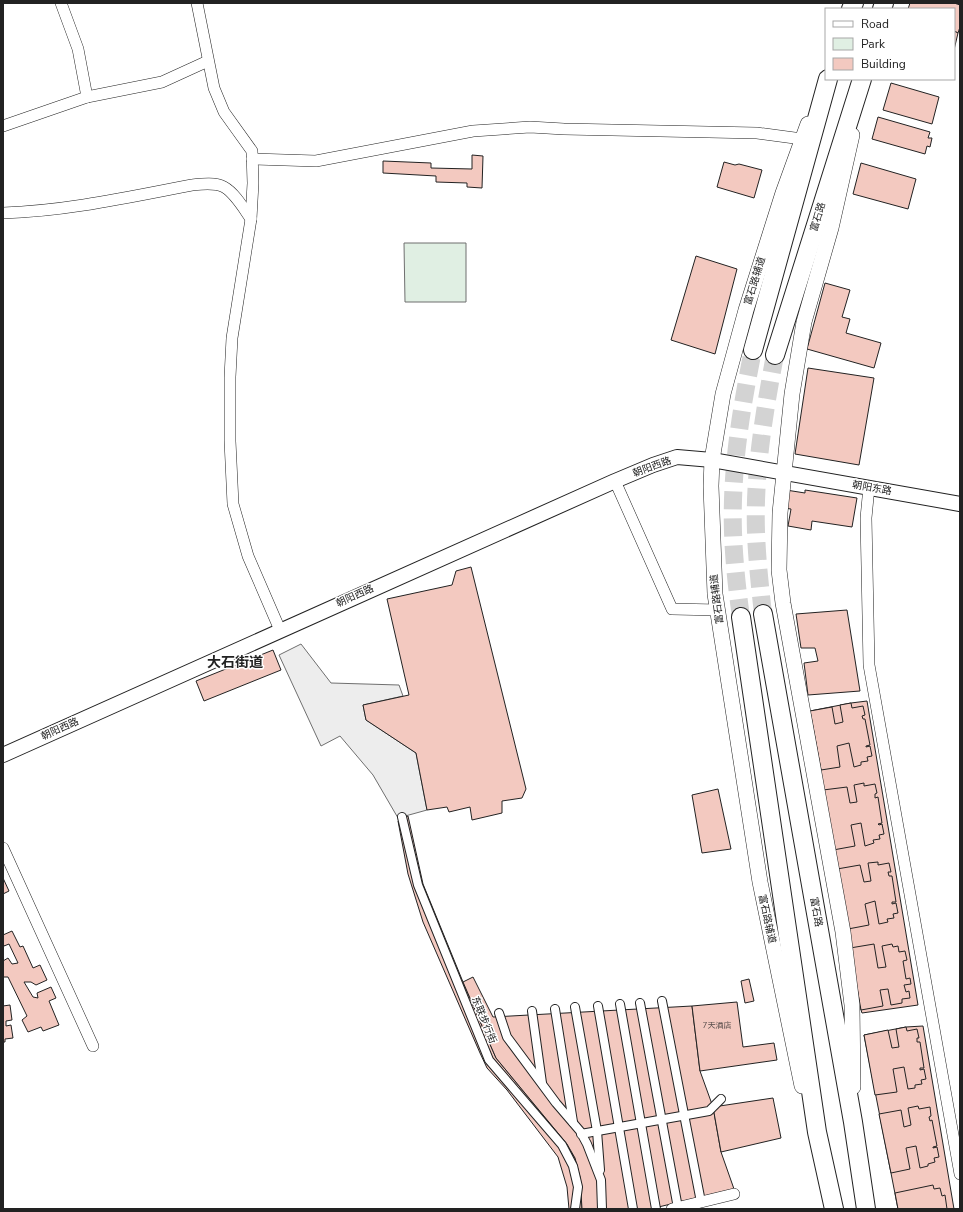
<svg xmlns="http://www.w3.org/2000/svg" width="963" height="1212" viewBox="0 0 963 1212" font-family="'Nunito Sans','Noto Sans SC',sans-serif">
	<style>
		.green { fill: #e0efe3; stroke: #6f6f6f }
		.parking { fill: #ededed; stroke: #6f6f6f }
		.building { fill: #f3c9c0; stroke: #222 }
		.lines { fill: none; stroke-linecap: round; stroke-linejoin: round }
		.trunk-tunnel { stroke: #d3d3d3; stroke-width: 18; stroke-dasharray: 18 9; stroke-linecap: butt }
		.pedestrian-casing { stroke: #222; stroke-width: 10 }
		.minor-casing { stroke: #222; stroke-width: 12 }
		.tertiary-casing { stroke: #222; stroke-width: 16 }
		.secondary-casing { stroke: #222; stroke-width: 16 }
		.trunk-casing { stroke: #222; stroke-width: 20 }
		.pedestrian { stroke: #fff; stroke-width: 8 }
		.minor { stroke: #fff; stroke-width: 11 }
		.tertiary { stroke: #fff; stroke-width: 14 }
		.secondary { stroke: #fff; stroke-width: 15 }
		.trunk { stroke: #fff; stroke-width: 18 }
		.labels { text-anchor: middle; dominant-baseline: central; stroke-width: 3; stroke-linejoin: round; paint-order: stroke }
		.number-label { font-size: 8px; fill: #564c4a }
		.street-label { font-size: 10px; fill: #222; stroke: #fff }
		.district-label { font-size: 14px; font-weight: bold; fill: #222; stroke: #fff }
	</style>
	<rect width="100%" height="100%" fill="#fff"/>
	<path class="green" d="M404 243H466V302H405Z"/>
	<path class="parking" d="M301 644 331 683 399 685 403 696 363 705 366 720 416 753 427 810 398 818 373 775 340 736 321 746 279 655Z"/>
	<g class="building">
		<path d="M910 3H954L960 5V27L958 33 954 31V9H908Z"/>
		<path d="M954 31 958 33 954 50Z"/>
		<path d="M891 83 939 97 932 124 883 110Z"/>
		<path d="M878 117 930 132 928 138H932L930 147 927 146 925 154 872 139Z"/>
		<path d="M472 155 483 156 482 188 467 187V183L436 182V176L383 173V161L431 163V168L472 169Z"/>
		<path d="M724 162 735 165 739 164 762 170 754 198 717 187Z"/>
		<path d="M861 163 916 179 908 209 853 194Z"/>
		<path d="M696 256 737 269 715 354 671 340Z"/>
		<path d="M825 283 850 290 842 317 850 319 846 333 881 343 874 368 807 349Z"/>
		<path d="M808 368 874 378 859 465 795 454Z"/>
		<path d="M786 490 805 493V490L857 498 852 527 812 521 811 530 788 526 791 509 784 508Z"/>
		<path d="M471 567 526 789 522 798 502 801V813L472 820 470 807 449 812 447 807 427 810 416 753 366 720 363 705 409 695 387 599 452 585 456 571Z"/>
		<path d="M847 610 860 691 808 695 804 663 818 661 815 648H801L796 614Z"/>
		<path d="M273 650 281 670 204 701 196 681Z"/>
		<path d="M867 701 918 1005 862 1013 861 1010 810 711 851 703Z"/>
		<path d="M851 703 852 708 863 706 865 715 862 716 863 719H865L870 745 866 746V747L870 746 872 756 867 757 868 761 861 762V765L854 767 849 743 837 746 840 767 821 770 810 711 832 707 835 724 843 722 840 705Z"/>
		<path d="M864 783V786L875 784 877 793 875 794V798L878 797 882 823 878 824 879 825 882 824 884 834 879 835 880 839 873 840 874 843 865 846 861 823 851 825 855 846 833 850 823 790 847 787 850 803 857 802 854 785Z"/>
		<path d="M718 789 731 849 702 853 692 795Z"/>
		<path d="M408 816 423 884 463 982 496 1058 557 1132 575 1158 580 1177 582 1209H569L567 1187 558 1157 507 1090 487 1068 480 1053 423 922 408 874 398 821Z"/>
		<path d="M878 862V865L889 863 891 872H888L889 876H892L896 902H892V904L896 903 898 913 893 914 894 918 887 919 888 922 879 924 875 901 865 904 869 925 848 929 837 869 860 865 864 882 871 881 868 863Z"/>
		<path d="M3 878 9 891 3 894Z"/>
		<path d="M12 931 20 947 23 946 33 968 40 965 47 980 36 985 31 982H24L33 997 38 998 37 993 51 987 56 998 49 1001 59 1025 43 1031 41 1027 28 1032 22 1020 27 1016 8 977H3V961L8 958 12 964 18 963 9 944 4 946 3 943V935Z"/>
		<path d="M874 944 878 968 886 967 882 946 892 944 893 947 898 946 899 952 905 951 907 960 903 961 906 979 910 978 911 984 904 985 906 992 909 991 910 998 902 999V1003L891 1005 888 989 880 990 883 1006 861 1010 850 948Z"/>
		<path d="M473 977 493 1017 692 1006 700 1071 713 1107 721 1152 734 1189 650 1209H582L580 1177 575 1158 567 1144 496 1058 463 982Z"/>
		<path d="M749 979 754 1001 745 1003 741 981Z"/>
		<path d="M737 1002 743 1047 774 1043 777 1060 700 1071 692 1006Z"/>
		<path d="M10 1005 12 1020 6 1021V1026L11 1025 13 1038 5 1039V1042H3V1006Z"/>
		<path d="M923 1026 954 1209H898L864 1035 906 1027Z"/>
		<path d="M906 1027 907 1031 917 1029 919 1038H917V1042H920L924 1068H920V1070L924 1069 926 1079 921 1080 922 1084 915 1085V1088L908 1089 904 1067 893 1069 897 1092 875 1095 864 1035 888 1030 892 1048 899 1047 896 1029Z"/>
		<path d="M773 1098 781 1138 721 1152 713 1107Z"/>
		<path d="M918 1106 919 1109 930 1107 931 1116 929 1117 930 1121 932 1120 937 1146 933 1147V1148L937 1147 939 1157 934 1158 935 1162 928 1164V1166L920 1168 916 1146 906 1148 910 1169 891 1173 879 1114 901 1110 904 1127 911 1125 908 1108Z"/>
		<path d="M933 1185 934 1189 940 1188 942 1196 945 1195 947 1209H898L895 1193Z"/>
	</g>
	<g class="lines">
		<g class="trunk-tunnel">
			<path d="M763 614C760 587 757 560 756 532 754 473 764 413 775 355"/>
			<path d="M741 617C737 589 734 561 733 532 731 470 741 410 753 350"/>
		</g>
		<defs>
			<g id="pedestrian">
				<path d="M402 817 418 885 489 1060 562 1145 573 1166 578 1187 575 1209"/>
				<path d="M662 1001 701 1202"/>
				<path d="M640 1003 678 1208"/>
				<path d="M620 1004 656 1209"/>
				<path d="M598 1006 633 1209"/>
				<path d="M575 1007 597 1131 600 1170"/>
				<path d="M555 1009 573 1122"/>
				<path d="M532 1011 542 1083"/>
				<path d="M499 1013 507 1037 556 1103 580 1131 587 1144 601 1180 602 1209"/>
				<path d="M581 1134 709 1111 721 1099"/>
			</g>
			<g id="minor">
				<path d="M197 3 214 88 224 112 252 151 253 183 251 219 232 338 230 377V441L233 504 248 556 280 630"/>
				<path d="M87 97 162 82 208 61"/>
				<path d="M3 126 87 97 78 49 61 3"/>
				<path d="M252 159 316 161 473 131 530 127 564 129 757 133 802 139"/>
				<path d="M3 213C67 211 129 197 192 185 201 184 215 182 224 187 235 193 244 209 251 219"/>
				<path d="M615 481 672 609 718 610"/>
				<path d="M869 487 866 518 869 665 960 1174"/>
				<path d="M3 848 93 1046"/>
				<path d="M672 1209 734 1194"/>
			</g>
			<path id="tertiary" d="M3 755 615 481 653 465 677 457 712 460 960 504"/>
			<g id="secondary">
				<path d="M852 135 831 228 804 322 792 394 780 513 779 570 783 603 843 932 852 1005 853 1087"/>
				<path d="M802 1086 760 882 715 594 711 486 712 460 723 394 746 310 783 193 808 124"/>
			</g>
			<g id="trunk">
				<path d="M851 9 854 3"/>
				<path d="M882 9 884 3"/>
				<path d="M753 350 828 79"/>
				<path d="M775 355 862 79"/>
				<path d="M763 614 853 1122 866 1209"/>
				<path d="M741 617 817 1132 834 1209"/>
			</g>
		</defs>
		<use href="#pedestrian" class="pedestrian-casing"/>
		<use href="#minor" class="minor-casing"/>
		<use href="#tertiary" class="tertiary-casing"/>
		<use href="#secondary" class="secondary-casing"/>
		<use href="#trunk" class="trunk-casing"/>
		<use href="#pedestrian" class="pedestrian"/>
		<use href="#minor" class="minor"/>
		<use href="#tertiary" class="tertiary"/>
		<use href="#secondary" class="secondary"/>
		<use href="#trunk" class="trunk"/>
	</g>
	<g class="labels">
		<g class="number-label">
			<text x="717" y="1025">7天酒店</text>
		</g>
		<g class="street-label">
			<text transform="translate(818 217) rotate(-73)">富石路</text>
			<text transform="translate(755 281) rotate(-73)">富石路辅道</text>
			<text transform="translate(652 467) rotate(-20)">朝阳西路</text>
			<text transform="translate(872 488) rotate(10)">朝阳东路</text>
			<text transform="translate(355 596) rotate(-24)">朝阳西路</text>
			<text transform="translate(717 599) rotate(-97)">富石路辅道</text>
			<text transform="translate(60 729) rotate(-24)">朝阳西路</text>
			<text transform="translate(816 912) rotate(80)">富石路</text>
			<text transform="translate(767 919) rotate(78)">富石路辅道</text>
			<text transform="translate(484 1020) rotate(68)">东联步行街</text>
		</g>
		<g class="district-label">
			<text x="235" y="662">大石街道</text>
		</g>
	</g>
	<rect width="963" height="1212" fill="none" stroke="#222222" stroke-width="8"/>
	<rect x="825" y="8" width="130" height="72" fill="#ffffff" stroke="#a7a7a7"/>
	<rect x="833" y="21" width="20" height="6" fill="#ffffff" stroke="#a7a7a7"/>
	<text x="861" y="28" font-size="12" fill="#222222">Road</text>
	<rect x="833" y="38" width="20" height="12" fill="#e0efe3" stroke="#a7a7a7"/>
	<text x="861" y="48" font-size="12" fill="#222222">Park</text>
	<rect x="833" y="58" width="20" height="12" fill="#f3c9c0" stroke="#a7a7a7"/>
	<text x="861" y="68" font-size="12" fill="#222222">Building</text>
</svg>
